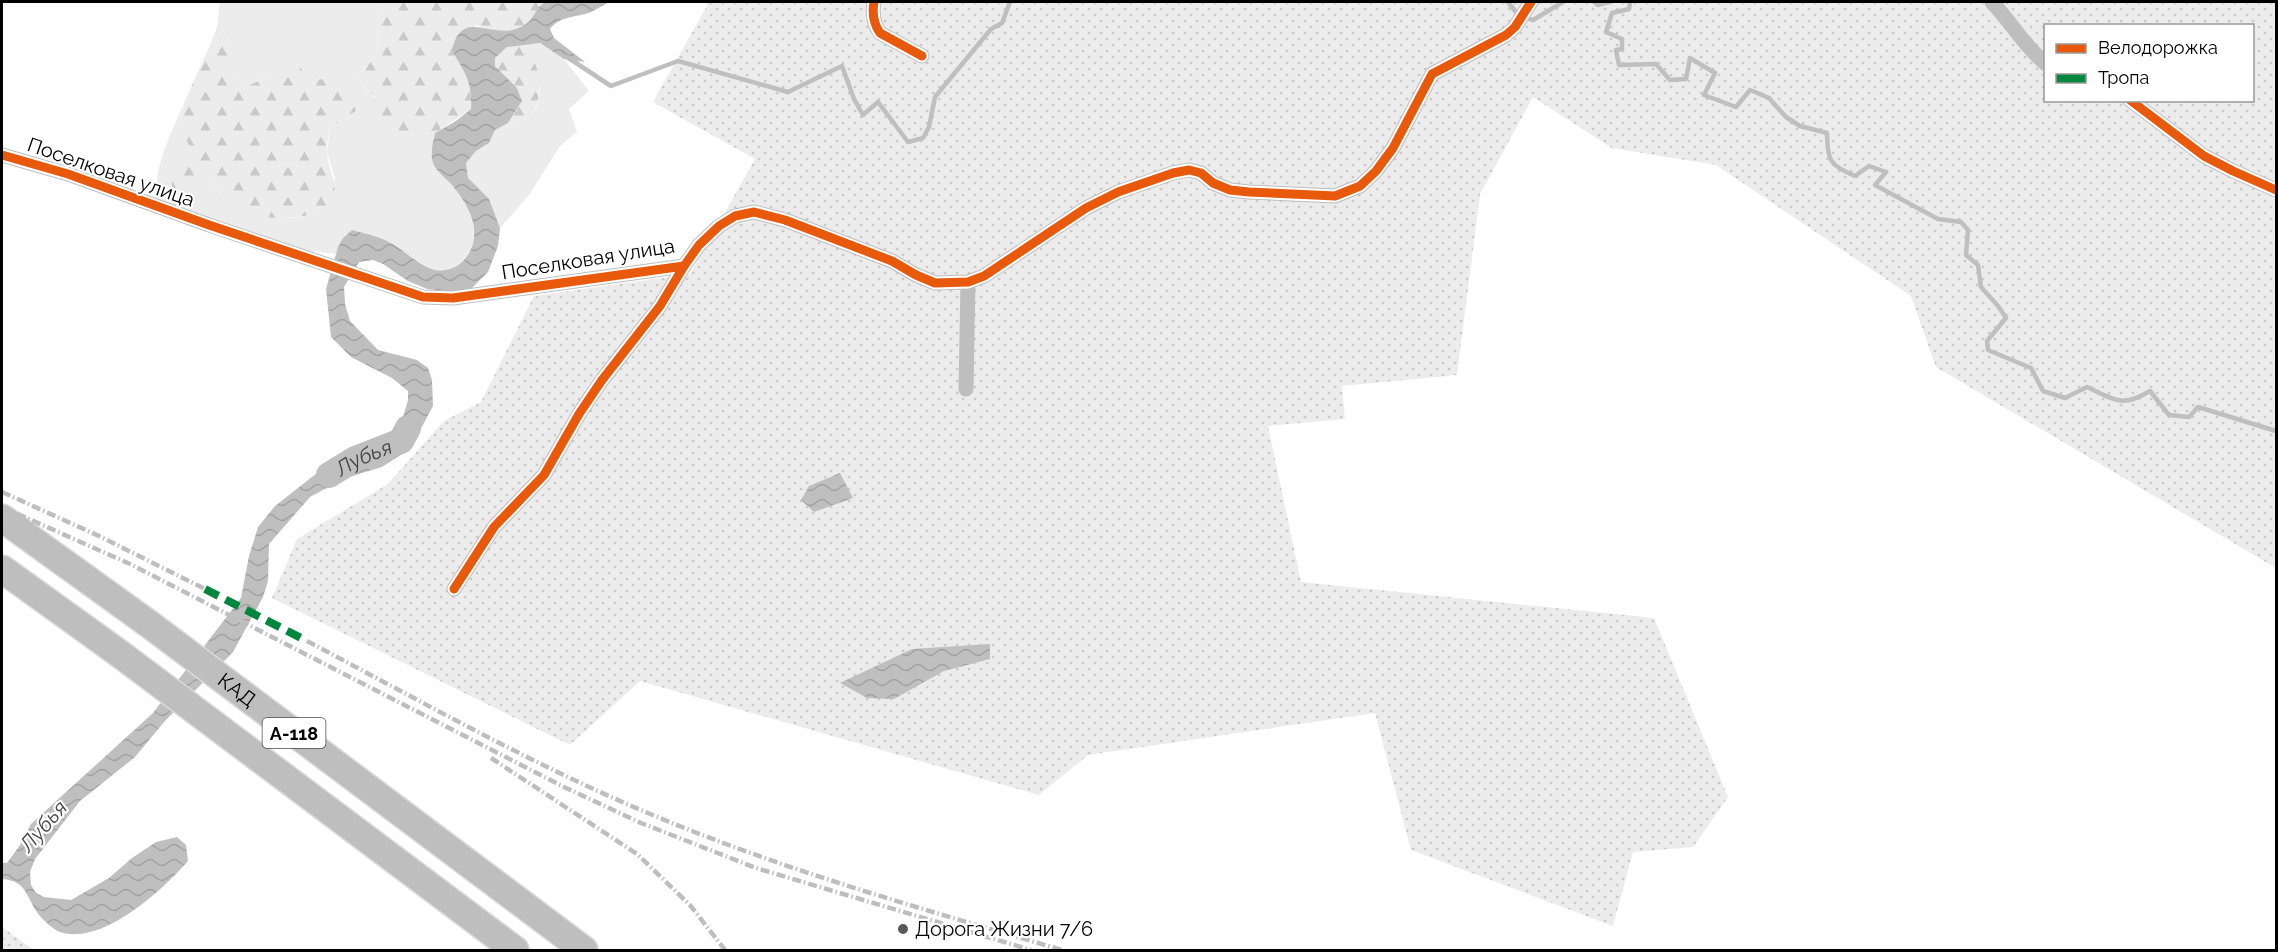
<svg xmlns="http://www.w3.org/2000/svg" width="2278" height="952" viewBox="0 0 2278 952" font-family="Raleway,sans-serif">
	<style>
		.grass { fill: #ececec }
		.forest { fill: url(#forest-firs) }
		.garden { fill: url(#garden-dots); fill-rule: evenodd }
		.water { fill: url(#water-waves) }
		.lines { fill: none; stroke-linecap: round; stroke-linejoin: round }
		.stream { stroke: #bfbfbf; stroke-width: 4.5 }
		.river { stroke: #bfbfbf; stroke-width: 26 }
		.motorway-casing { stroke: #dbdbdb; stroke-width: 30 }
		.minor { stroke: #bebebe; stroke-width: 15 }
		.motorway { stroke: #bebebe; stroke-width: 27 }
		.rail { stroke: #bebebe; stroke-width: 4.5; stroke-dasharray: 9 3 1.5 3; stroke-linecap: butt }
		.quiet { stroke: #00873e; stroke-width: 8; stroke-dasharray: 15 8; stroke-linecap: butt }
		.cycleway-casing { stroke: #fff; stroke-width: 13 }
		.cycleway { stroke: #e8590c; stroke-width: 9 }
		.poi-dot { fill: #595959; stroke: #fff; stroke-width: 2 }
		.labels { text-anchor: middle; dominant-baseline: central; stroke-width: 4.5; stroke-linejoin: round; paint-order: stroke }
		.shield { fill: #fff; stroke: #4c4c4c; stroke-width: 1.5 }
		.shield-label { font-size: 18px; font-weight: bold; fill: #000 }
		.street-label { font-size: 20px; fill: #000; stroke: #fff }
		.poi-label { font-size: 20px; fill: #000; stroke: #fff; text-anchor: start }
		.water-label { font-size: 21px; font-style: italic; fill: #444; stroke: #fff }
	</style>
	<defs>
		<pattern id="forest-firs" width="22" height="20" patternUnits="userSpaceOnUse" patternTransform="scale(1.5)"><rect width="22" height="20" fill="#ececec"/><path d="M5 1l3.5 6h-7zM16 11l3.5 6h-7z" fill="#c9c9c9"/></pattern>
		<pattern id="garden-dots" width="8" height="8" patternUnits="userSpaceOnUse" patternTransform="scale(1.5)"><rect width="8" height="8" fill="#ececec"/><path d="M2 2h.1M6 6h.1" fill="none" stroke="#c9c9c9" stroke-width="1.8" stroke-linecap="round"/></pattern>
		<pattern id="water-waves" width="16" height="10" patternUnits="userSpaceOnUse" patternTransform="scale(1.5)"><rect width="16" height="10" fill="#bfbfbf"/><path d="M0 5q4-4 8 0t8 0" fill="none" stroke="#a2a2a2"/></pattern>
	</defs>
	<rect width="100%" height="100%" fill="#fff"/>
	<g class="grass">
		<path d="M220 2H381L378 22 377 56 356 76 404 135 435 133 431 154C451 183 493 225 464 259 457 268 446 272 435 270 420 266 408 254 396 246 383 237 367 234 352 230L343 238 336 254 316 251 305 255 158 202C151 170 172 132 184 103L180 128 192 149 171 168 193 179 206 177 220 193 267 217 291 218 324 213 335 178 327 152 330 128 357 110 306 83 275 74 247 86 233 72 229 44 223 30 211 43 217 27Z"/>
		<path d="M540 43 564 59 589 91 569 109 577 132 560 146 529 195 500 228 489 200 468 178 466 163 476 151 489 143 495 130 508 123 519 126C523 121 529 117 533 113 547 93 537 57 521 44Z"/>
	</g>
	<g class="forest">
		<path d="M381 2H545C538 7 537 14 531 21 517 36 494 31 476 25L452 51C466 74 472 82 471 109L435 133 404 135 374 120 375 98 356 76 377 56 378 22Z"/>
		<path d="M223 30 229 44 233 72 247 86 300 64 306 83C331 71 346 90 357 110L330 128C329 135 326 145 327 152 329 178 345 187 324 213 297 217 266 223 240 210 227 203 216 187 206 177L193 180 185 199 173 200 171 168 191 149 180 128 184 103 211 43Z"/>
		<path d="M521 44C544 62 548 110 519 126L508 123 522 101 517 88 495 66V58L507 47Z"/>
	</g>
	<g class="garden">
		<path d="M706 2H2276V568L1936 367 1911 296 1716 165 1612 148 1533 97 1480 194 1457 375 1342 386 1345 419 1268 426 1301 582 1654 618 1728 797 1693 847 1633 852 1613 926 1411 850 1375 713 1088 755 1039 795 640 681 570 745 272 598 297 539 388 484 444 421 481 402 534 296 690 274 755 159 653 102 707 6ZM2046 26H2252V100H2046Z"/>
		<path d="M2 927 6 930 34 950H2Z"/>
	</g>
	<g class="water">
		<path d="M545 2H609C603 5 597 9 591 12 576 18 561 15 550 29L554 38 585 62 564 59 540 43 507 47 495 58V66L517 88 522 101 508 123 495 130 489 143 476 151 466 163 468 178 489 199 500 228 498 246 488 272 470 290 454 292 427 289 408 281 383 264 373 260 359 262 344 287 345 304 350 321 378 350 417 360 428 368 432 380 433 406 418 434 407 451 382 467 345 478 310 497 269 544 268 581 263 597 233 652 164 722 135 757 80 801 35 859 30 872 31 885 36 893 44 897 71 900 109 878 132 858 156 842 177 837 186 845 188 861C163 890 102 946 60 932 54 930 43 920 39 915 26 898 28 881 2 879V863H7L20 845 31 824 153 713 241 598 249 556 258 527 275 506 326 466 377 452 394 437 401 424 408 400V391L392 378 351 357 331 337 326 289 338 247 343 238 352 230C367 234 383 237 396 246 408 254 420 266 435 270 445 272 457 268 464 260 485 235 470 207 452 185 447 179 437 172 434 165 429 155 433 143 435 133L456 121 471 109C472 82 466 74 452 51 461 8 489 38 516 29 535 23 532 11 545 2Z"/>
		<path d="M840 473 853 498 814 512 801 500 809 486Z"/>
		<path d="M990 644V659L944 671 894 699 867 698 840 683 912 649Z"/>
	</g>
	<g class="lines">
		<g class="stream">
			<path d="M1508 2 1519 16 1533 20 1563 2"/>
			<path d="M1594 2 1598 5 1609 2"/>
			<path d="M1630 2 1629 9 1612 13 1606 32 1622 39V49L1616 50 1619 65 1656 64 1670 80 1686 79 1690 58 1715 73 1704 95 1736 107 1750 90 1769 98 1786 117 1800 126 1827 133C1828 162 1829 164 1855 176L1869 166 1886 172 1875 185 1938 219 1961 222 1968 230 1966 255 1978 265 1981 287 1998 306 2006 318 1987 341 1988 350 2031 368 2043 391 2065 398 2087 387C2115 400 2122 408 2150 391L2169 415 2189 417 2198 407 2276 431"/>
			<path d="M567 57 611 86 678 61 788 92 842 66 854 99 863 115 878 102 908 142 923 138 929 127 935 97 991 29 1002 23 1010 2"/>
		</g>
		<path class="river" id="s1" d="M329 475 355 459 401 441 408 428"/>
		<defs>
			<g id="motorway">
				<path id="s2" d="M2 518 149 624 584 950"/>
				<path d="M2 569 120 654 515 950"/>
			</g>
		</defs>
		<use href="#motorway" class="motorway-casing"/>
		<g class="minor">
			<path d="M874 2C872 13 873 23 880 33L922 56"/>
			<path d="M1992 2C2011 22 2024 46 2046 64"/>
			<path d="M2130 100 2204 156 2233 171 2276 190"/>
			<path d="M2 155 68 174 209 225 423 297 453 298 684 266"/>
			<path d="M966 389 968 282"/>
			<path d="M454 589 494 527 544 475 579 414 602 380 660 306 684 266 699 245 719 226 735 216 754 212 785 220 892 261 916 275 935 283 968 282 984 276 1086 208 1118 192 1173 173 1189 170 1201 173 1213 183 1230 190 1249 192 1335 196 1360 186 1376 171 1393 148 1432 74 1506 35 1515 27 1531 2"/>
		</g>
		<use href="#motorway" class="motorway"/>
		<g class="rail">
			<path d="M2 492 99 536 205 589"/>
			<path d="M2 507 130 564 564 787 641 823 756 868 1031 950"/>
			<path d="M307 641C419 700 531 764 648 813 782 870 923 909 1062 950"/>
			<path d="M491 758 637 854 690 905 725 950"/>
		</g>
		<path class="quiet" d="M205 589 307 641"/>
		<defs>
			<g id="cycleway">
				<path d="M874 2C872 13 873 23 880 33L922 56"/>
				<path d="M2130 100 2204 156 2233 171 2276 190"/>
				<path d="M2 155 68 174 209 225 423 297 453 298 684 266"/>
				<path d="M454 589 494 527 544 475 579 414 602 380 660 306 684 266 699 245 719 226 735 216 754 212 785 220 892 261 916 275 935 283 968 282 984 276 1086 208 1118 192 1173 173 1189 170 1201 173 1213 183 1230 190 1249 192 1335 196 1360 186 1376 171 1393 148 1432 74 1506 35 1515 27 1531 2"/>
			</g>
		</defs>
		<use href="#cycleway" class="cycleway-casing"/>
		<use href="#cycleway" class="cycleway"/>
	</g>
	<circle class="poi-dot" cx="903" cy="929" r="6"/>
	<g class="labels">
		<rect class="shield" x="262.5" y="718" width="63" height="30" rx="4.5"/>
		<g class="shield-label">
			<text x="294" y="733">А-118</text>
		</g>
		<g class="street-label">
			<text transform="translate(111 172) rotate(19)">Поселковая улица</text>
			<text transform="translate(588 259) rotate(-9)">Поселковая улица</text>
			<text stroke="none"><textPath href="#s2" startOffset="291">КАД</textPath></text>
		</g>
		<g class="poi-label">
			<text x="915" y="929">Дорога Жизни 7/6</text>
		</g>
		<g class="water-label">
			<text stroke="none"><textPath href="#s1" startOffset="39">Лубья</textPath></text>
			<text transform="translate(43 826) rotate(-49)">Лубья</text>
		</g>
	</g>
	<rect width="2278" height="952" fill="none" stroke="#000000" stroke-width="6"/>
	<rect x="2044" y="24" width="210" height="78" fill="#ffffff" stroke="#999999" stroke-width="1.5"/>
	<rect x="2056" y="44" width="30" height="9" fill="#e8590c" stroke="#999999" stroke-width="1.5"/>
	<text x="2098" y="54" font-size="18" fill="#000000">Велодорожка</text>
	<rect x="2056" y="74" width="30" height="9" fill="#00873e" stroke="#999999" stroke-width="1.5"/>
	<text x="2098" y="84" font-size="18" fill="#000000">Тропа</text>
</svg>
